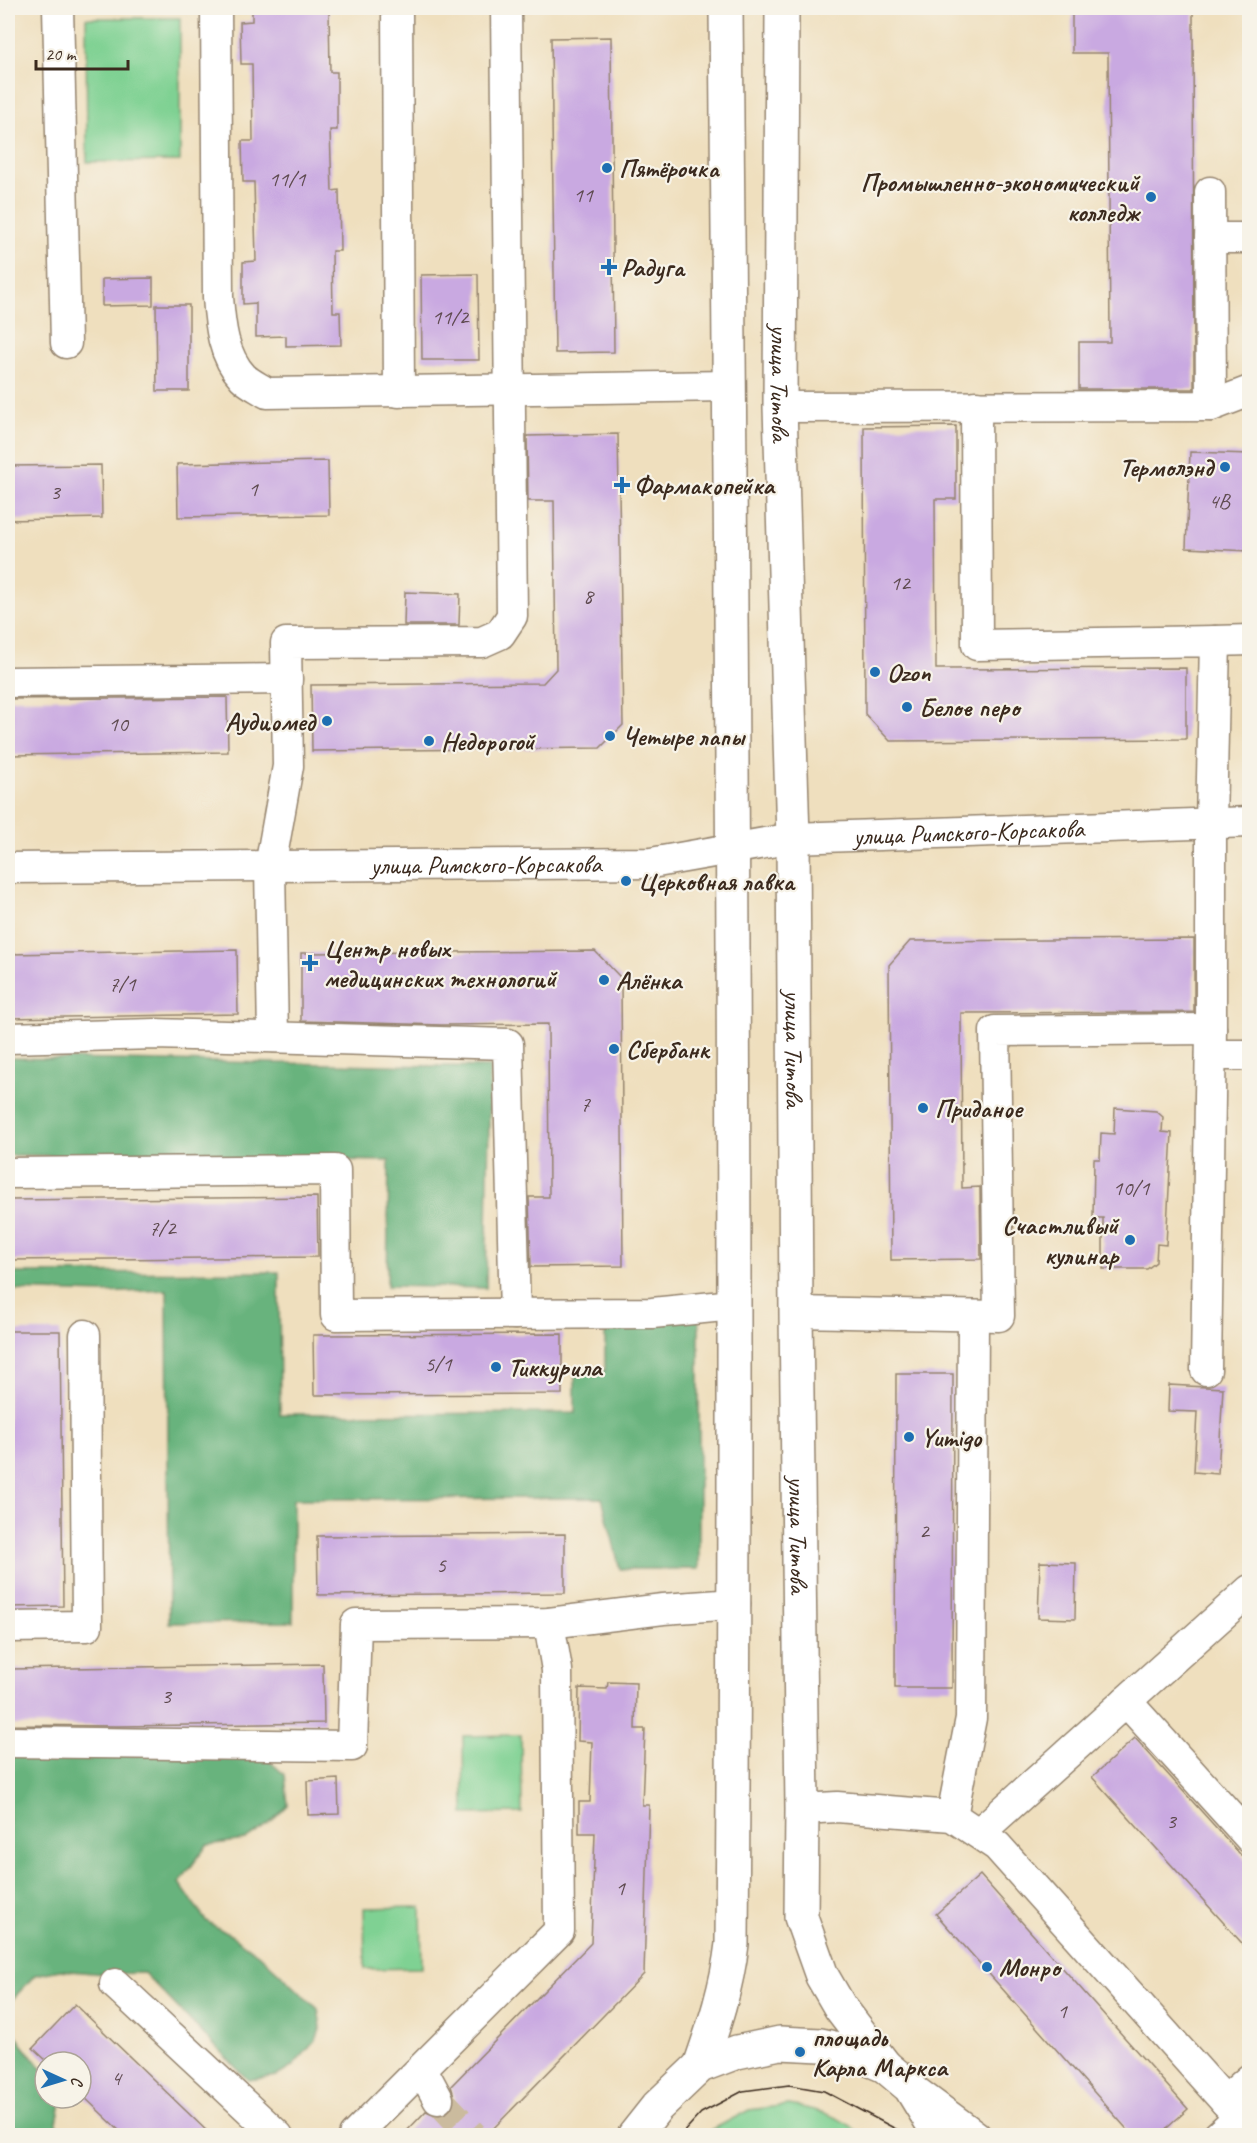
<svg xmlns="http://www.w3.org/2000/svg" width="1257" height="2143" viewBox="0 0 1257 2143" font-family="Caveat,sans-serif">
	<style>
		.green { fill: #7fd193; stroke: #5d7e58; stroke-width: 1.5 }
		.forest { fill: #67b37d; stroke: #516e4e; stroke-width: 1.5 }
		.building { fill: #c9a9e1 }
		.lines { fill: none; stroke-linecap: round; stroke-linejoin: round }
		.minor-tunnel { stroke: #cbbb9e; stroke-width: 30; stroke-dasharray: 30 15; stroke-linecap: butt }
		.minor-casing { stroke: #95846e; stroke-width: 33 }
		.major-casing { stroke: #95846e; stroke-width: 36 }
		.minor { stroke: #fff; stroke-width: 30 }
		.major { stroke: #fff; stroke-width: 33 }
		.tram { stroke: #3b2a1e; stroke-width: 1.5 }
		.poi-dot { fill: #1f6fb2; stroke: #f7f3e8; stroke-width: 2 }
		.labels { text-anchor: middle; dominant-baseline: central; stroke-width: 4.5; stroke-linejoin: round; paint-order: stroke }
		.number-label { font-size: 22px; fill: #5e4a4f }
		.poi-label { font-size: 26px; font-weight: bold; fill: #3b2a1e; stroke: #f7f3e8; text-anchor: start }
		.street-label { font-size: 26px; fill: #3b2a1e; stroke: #f7f3e8 }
	</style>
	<rect width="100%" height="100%" fill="#f7f3e8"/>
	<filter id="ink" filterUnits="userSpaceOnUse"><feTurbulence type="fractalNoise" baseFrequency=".0167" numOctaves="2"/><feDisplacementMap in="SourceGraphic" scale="12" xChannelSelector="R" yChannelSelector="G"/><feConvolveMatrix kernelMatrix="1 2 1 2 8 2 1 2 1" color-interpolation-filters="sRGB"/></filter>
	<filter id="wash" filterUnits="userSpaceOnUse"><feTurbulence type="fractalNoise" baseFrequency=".008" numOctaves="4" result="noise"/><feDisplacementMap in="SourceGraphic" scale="24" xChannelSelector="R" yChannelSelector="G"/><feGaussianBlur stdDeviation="1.35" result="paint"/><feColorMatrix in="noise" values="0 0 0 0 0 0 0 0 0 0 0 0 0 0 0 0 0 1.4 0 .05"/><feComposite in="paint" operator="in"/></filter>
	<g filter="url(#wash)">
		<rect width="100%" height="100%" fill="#efdfbe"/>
		<g class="green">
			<path d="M86 18H180V161L87 162Z"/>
			<path d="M521 1735 522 1813 464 1814 463 1736Z"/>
			<path d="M421 1907 422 1968 365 1969 364 1908Z"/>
			<path d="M789 2105C815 2109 843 2116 861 2135H707L713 2129 749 2110Z"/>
		</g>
		<g class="forest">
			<path d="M8 1058 490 1067 486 1288 387 1286 389 1161 8 1155Z"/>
			<path d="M279 1272 280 1414 575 1413V1372L605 1371V1319H699V1569H620L602 1498 293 1499V1622L169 1623 167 1290 103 1293 11 1290V1273Z"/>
			<path d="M8 1752 267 1759 285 1775 288 1805 269 1824 245 1840 207 1845 179 1883 206 1921 232 1936 262 1957 318 2009 321 2027 316 2040 292 2067 277 2076 248 2080 144 1973 103 1974 60 1970 35 1975 12 2000 8 2019Z"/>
			<path d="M8 2022 22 2044 45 2072V2098H62L56 2127 47 2135H8Z"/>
		</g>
		<g id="blocks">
			<g class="building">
				<path d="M252 8H329L330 72H337V130H330L332 191 339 190 340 251H332L333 312H340L341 345 286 346V336L256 337V303L243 304V262L256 261 254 182H243L242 141H253L252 64H241L240 22 252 21Z"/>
				<path d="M1072 8H1193L1194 389H1079V342H1110L1108 53H1072Z"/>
				<path d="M611 37 614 352 555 353 551 38Z"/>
				<path d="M478 274 479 360H422L421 275Z"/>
				<path d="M153 278V305L102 306V279Z"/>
				<path d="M156 305H189V391H157Z"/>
				<path d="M956 426V499H935L936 669 1186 668V739L890 741 865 714 864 427Z"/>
				<path d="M618 434 623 725 600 748 312 751 311 685 543 683 556 669 554 501H528L527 436Z"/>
				<path d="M1190 452 1250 454V551L1186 548Z"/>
				<path d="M328 461 329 515 178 517 177 464Z"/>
				<path d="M101 465 102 518 8 520V466Z"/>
				<path d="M405 592 460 594 459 625H404Z"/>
				<path d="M227 697 228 752 8 755V699Z"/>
				<path d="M1194 939V1012L961 1013 962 1188 980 1187 981 1259 891 1260 889 965 910 941Z"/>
				<path d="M237 950 238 1014 8 1018V954Z"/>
				<path d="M595 951 621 978 623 1266 531 1267 529 1197H549L548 1024 442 1025 301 1021V953Z"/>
				<path d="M1115 1108 1156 1111 1163 1117 1162 1132 1172 1133 1166 1245 1157 1244 1156 1262 1147 1269H1103V1218H1093L1094 1159H1100L1101 1133 1114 1134Z"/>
				<path d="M317 1197 318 1257 8 1260V1200Z"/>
				<path d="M8 1331H60L63 1606 8 1607Z"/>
				<path d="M562 1334V1394L314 1395 313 1335Z"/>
				<path d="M896 1374H953L952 1688H895Z"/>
				<path d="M1169 1385 1223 1388 1218 1474 1194 1472 1197 1412 1168 1411Z"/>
				<path d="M565 1534V1593L318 1595 317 1536Z"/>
				<path d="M1040 1562 1076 1563 1075 1619 1038 1618Z"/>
				<path d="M323 1664 324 1723 119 1726 10 1725 9 1669Z"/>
				<path d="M608 1682 636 1683 635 1729H645L642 1805H649L644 1974 486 2136H402L426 2111 438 2116 446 2114 452 2109 455 2099 451 2086 591 1943 595 1833H579V1802H590L592 1742 578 1741 579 1688 607 1689Z"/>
				<path d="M1135 1738 1250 1865V1952L1092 1777Z"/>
				<path d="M338 1779 339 1814 308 1815 307 1781Z"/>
				<path d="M980 1875 1188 2109 1158 2136H1133L936 1914Z"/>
				<path d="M75 2004 212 2136H125L81 2094V2062H48L33 2048Z"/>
			</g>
		</g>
	</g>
	<g filter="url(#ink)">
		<use href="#blocks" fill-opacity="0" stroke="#95846e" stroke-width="1.5"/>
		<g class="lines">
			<path class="minor-tunnel" d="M438 2099 473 2136"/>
			<defs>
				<g id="minor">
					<path d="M58 8 66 343"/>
					<path d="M216 8 218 297C220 325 223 356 243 377 250 384 260 388 267 393L729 386"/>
					<path d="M397 8 399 392"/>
					<path d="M1210 192 1211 406"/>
					<path d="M1210 238H1250"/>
					<path d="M976 406 977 645 1215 641 1211 823V1029L1206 1370"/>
					<path d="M780 407 1211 406 1250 391"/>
					<path d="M1215 641 1250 640"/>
					<path d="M8 682 287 679"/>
					<path id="s1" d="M8 868 651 863 793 838 1250 822"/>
					<path d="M273 1037 270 867 288 766 286 643 482 642 500 634 512 616 506 8"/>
					<path d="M8 1038 155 1034 508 1044 515 1314"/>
					<path d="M1211 1055H1250"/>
					<path d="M8 1173 335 1170 336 1315 652 1313 734 1305"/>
					<path d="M796 1312 999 1316 995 1031 1211 1029"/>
					<path d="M8 1627 87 1626 85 1335"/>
					<path d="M1126 1701 1250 1838"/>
					<path d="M8 1742 352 1746 356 1624 549 1623 663 1609 735 1604"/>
					<path d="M802 1809 837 1807 952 1816 997 1846 1250 2129"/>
					<path d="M952 1816 971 1718 973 1316"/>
					<path d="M979 1833 1250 1590"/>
					<path d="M115 1984 278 2136"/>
					<path d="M422 2069 438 2099"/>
					<path d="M911 2088 976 2136"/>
					<path d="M1225 2101 1250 2079"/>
					<path d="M354 2136 559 1931 557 1670 549 1623"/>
					<path d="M1218 2136 1239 2117"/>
				</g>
				<g id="major">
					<path id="s2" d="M782 8 780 407 793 838 796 1312 802 1809 801 1917 822 1976 840 2007 885 2066"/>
					<path d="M700 2066C714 2026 727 1987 732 1944 737 1299 732 653 726 8"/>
					<path d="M634 2136 657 2107 700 2066 737 2052 780 2043 821 2045 852 2052 885 2066 910 2087 940 2136"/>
				</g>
			</defs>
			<use href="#minor" class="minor-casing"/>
			<use href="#major" class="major-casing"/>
			<use href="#minor" class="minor"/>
			<use href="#major" class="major"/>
			<path class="tram" d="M680 2136 701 2113 743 2091 789 2085 824 2091 909 2136"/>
		</g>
	</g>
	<g class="poi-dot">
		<circle cx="607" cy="168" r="6"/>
		<circle cx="1151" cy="197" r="6"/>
		<path d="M606 258h6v6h6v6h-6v6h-6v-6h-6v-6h6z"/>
		<circle cx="1225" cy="467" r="6"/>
		<path d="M619 476h6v6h6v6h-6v6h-6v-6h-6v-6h6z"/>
		<circle cx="875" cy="672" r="6"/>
		<circle cx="907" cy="707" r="6"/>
		<circle cx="327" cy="721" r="6"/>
		<circle cx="610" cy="736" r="6"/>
		<circle cx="429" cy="741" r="6"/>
		<circle cx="626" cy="881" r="6"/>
		<path d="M307 954h6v6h6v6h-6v6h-6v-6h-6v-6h6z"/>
		<circle cx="604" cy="980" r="6"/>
		<circle cx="614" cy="1049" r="6"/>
		<circle cx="923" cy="1108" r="6"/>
		<circle cx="1130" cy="1240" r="6"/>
		<circle cx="496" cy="1367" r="6"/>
		<circle cx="909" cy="1437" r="6"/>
		<circle cx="987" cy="1967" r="6"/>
		<circle cx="800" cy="2052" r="6"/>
	</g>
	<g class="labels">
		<g class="number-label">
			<text x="287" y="179">11/1</text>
			<text x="583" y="195">11</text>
			<text x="450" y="317">11/2</text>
			<text x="253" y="489">1</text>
			<text x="55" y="492">3</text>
			<text x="1219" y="501">4В</text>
			<text x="900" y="583">12</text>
			<text x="588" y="596">8</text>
			<text x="118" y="724">10</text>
			<text x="122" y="984">7/1</text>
			<text x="585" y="1104">7</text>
			<text x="1131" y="1188">10/1</text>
			<text x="162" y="1228">7/2</text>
			<text x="438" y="1364">5/1</text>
			<text x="924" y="1531">2</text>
			<text x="441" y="1565">5</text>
			<text x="166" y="1696">3</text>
			<text x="1171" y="1821">3</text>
			<text x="620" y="1888">1</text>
			<text x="1062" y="2011">1</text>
			<text x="116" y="2078">4</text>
		</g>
		<g class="poi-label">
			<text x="619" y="168">Пятёрочка</text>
			<text x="1139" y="182" text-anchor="end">Промышленно-экономический<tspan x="1139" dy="30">колледж</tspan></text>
			<text x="621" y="267">Радуга</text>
			<text x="1213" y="467" text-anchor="end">Термолэнд</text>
			<text x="634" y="485">Фармакопейка</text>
			<text x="887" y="672">Ozon</text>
			<text x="919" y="707">Белое перо</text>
			<text x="315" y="721" text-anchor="end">Аудиомед</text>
			<text x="622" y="736">Четыре лапы</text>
			<text x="441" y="741">Недорогой</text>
			<text x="638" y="881">Церковная лавка</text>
			<text x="324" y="948">Центр новых<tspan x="324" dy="30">медицинских технологий</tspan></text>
			<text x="616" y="980">Алёнка</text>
			<text x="626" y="1049">Сбербанк</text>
			<text x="935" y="1108">Приданое</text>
			<text x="1118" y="1225" text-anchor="end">Счастливый<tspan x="1118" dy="30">кулинар</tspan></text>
			<text x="508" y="1367">Тиккурила</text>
			<text x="921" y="1437">Yumigo</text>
			<text x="999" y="1967">Монро</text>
			<text x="812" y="2037">площадь<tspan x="812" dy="30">Карла Маркса</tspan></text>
		</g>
		<g class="street-label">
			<text stroke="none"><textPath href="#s2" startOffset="375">улица Титова</textPath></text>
			<text stroke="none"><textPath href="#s1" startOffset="963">улица Римского-Корсакова</textPath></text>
			<text stroke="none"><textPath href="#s1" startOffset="478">улица Римского-Корсакова</textPath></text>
			<text stroke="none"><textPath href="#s2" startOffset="1041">улица Титова</textPath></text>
			<text stroke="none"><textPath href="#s2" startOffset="1527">улица Титова</textPath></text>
		</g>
	</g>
	<rect width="1257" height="2143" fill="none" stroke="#f7f3e8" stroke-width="30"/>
	<g transform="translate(63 2080) rotate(94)"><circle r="28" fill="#f7f3e8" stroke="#aca397" stroke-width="1.5"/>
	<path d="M0-4.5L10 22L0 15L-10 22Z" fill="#1f6fb2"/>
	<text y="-9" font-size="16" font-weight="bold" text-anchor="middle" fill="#3b2a1e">С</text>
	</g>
	<path d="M36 60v9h92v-9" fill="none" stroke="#3b2a1e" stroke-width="3"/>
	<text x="45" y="60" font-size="18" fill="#3b2a1e" stroke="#f7f3e8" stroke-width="4.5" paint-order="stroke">20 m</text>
</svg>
